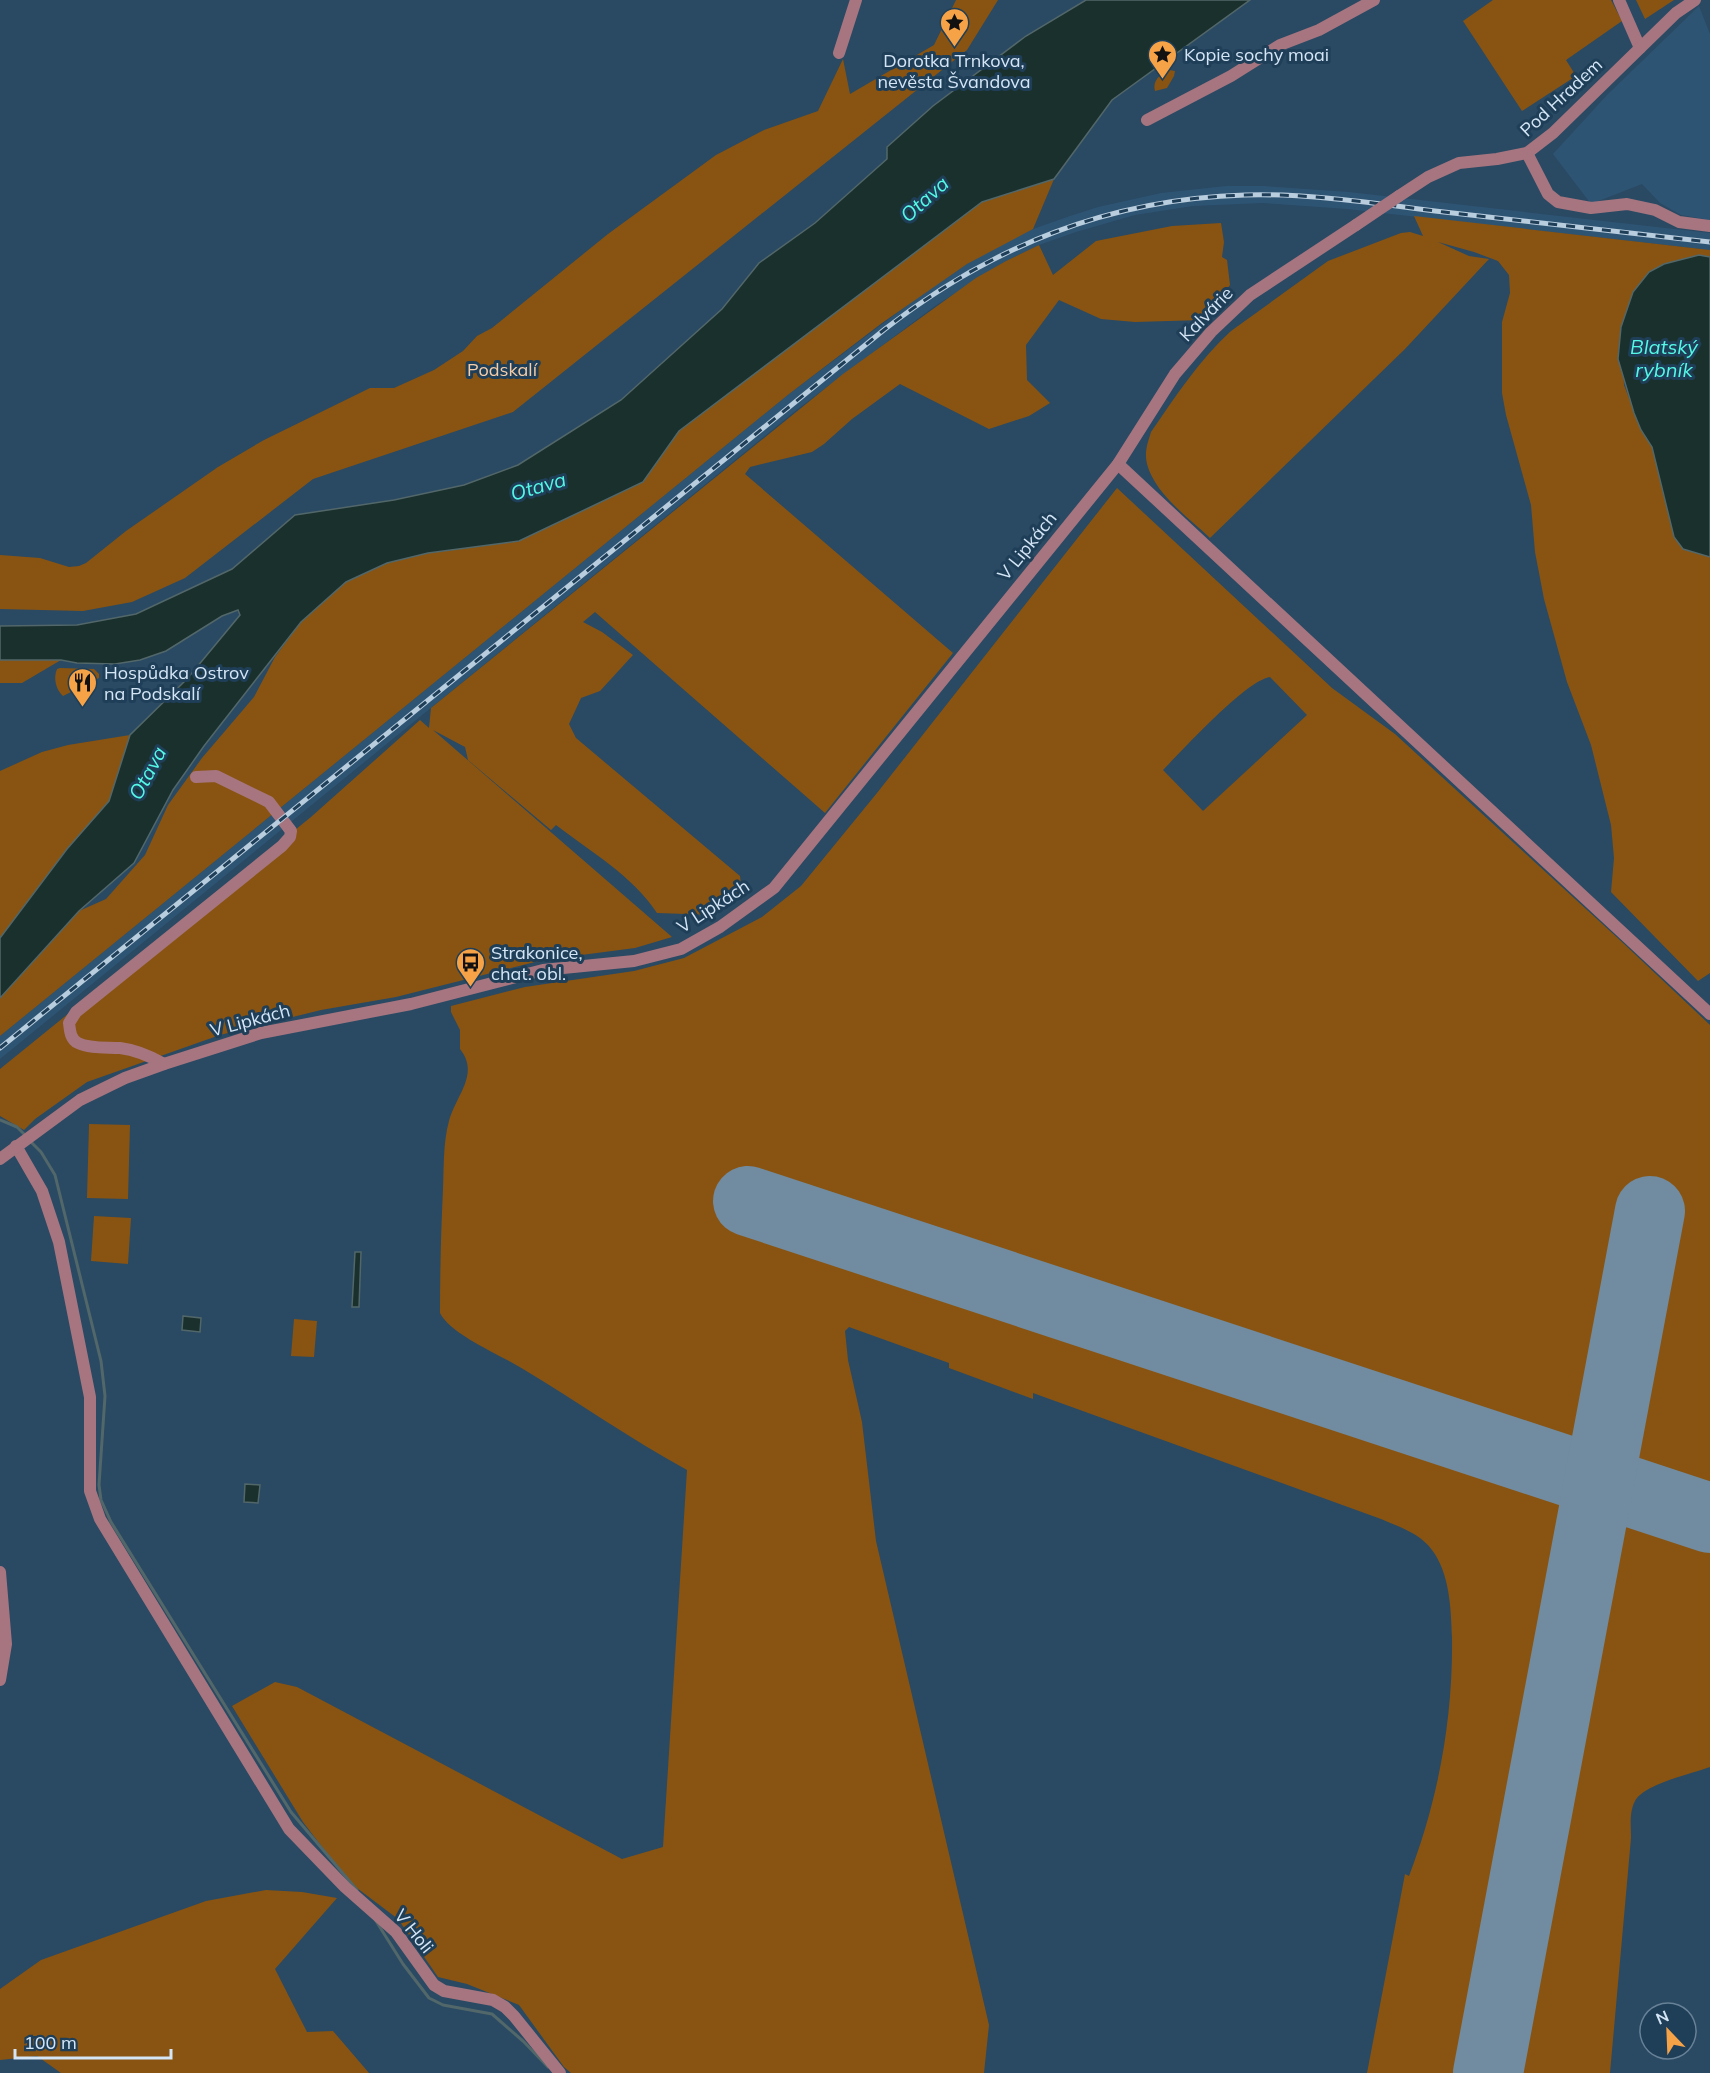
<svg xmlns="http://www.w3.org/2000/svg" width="1710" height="2073" viewBox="0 0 1710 2073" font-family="Mulish,sans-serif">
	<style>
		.built { fill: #2e5473 }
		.green { fill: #895411; fill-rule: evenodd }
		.water { fill: #1a302d; stroke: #526769; stroke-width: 1.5 }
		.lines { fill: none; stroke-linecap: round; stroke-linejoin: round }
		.stream { stroke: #526769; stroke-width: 3 }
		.runway { stroke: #718ba0; stroke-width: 70 }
		.minor { stroke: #a6757f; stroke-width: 12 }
		.rail-casing { stroke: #b8cdde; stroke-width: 5 }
		.rail { stroke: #1f3e58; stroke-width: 3; stroke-dasharray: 9; stroke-linecap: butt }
		.minor-bridge { stroke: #a6757f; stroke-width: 12 }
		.labels { text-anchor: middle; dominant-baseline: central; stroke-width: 6; stroke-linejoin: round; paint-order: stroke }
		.poi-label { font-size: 18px; fill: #d4e6f6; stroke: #1f3e58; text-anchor: start }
		.street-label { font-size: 18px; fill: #d4e6f6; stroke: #1f3e58 }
		.park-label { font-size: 18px; fill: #f5cda7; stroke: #1f3e58 }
		.water-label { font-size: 20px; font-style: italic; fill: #54f8e7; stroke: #1f3e58 }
	</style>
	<rect width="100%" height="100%" fill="#2a4963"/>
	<g class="built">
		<path d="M1699 6 1710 34V220L1681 215 1660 203 1642 184 1591 204 1553 154 1607 95Z"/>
		<path d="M1226 186H1264L1349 192 1710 233V250L1347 209 1263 203 1193 206 1135 215 1076 232 1039 245 1006 261 935 306 799 408 0 1059V1036L789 394 925 292 967 264 998 246 1033 229 1070 216 1098 207 1161 193Z"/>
	</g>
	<g class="green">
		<path d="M956 0H998L967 50 513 412 313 479 185 578 132 602 83 611 0 609V555L40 558 69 567 79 566 86 563 126 531 218 467 264 440 370 388H394L434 370 463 351 477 336 492 328 608 234 716 155 764 130 818 111 843 59 850 94 934 45Z"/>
		<path d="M1493 0H1611L1622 21 1566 60 1576 76 1522 111 1463 21Z"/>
		<path d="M1636 0H1674L1645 19Z"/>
		<path d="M1169 70 1175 71 1174 76 1167 88 1155 91C1152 81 1160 74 1169 70Z"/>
		<path d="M1054 179 1033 229 967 264 882 323 789 394 0 1036V998L79 911 106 899 145 855 168 805 202 758 254 697 275 657 301 622 346 582 387 563 428 553 519 541 643 482 679 431 982 202Z"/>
		<path d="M1414 216 1710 250V257L1699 255 1649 272 1633 292 1621 326 1624 385 1641 430 1652 447 1674 537 1710 557V973L1698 981 1611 892 1614 858 1611 825 1591 745 1567 682 1544 599 1535 552 1531 505 1506 415 1502 393V322L1510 293 1509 275 1498 261 1474 252 1438 242 1469 256 1489 259 1405 349 1210 538C1188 517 1155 494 1147 464 1144 452 1148 442 1151 432 1176 396 1199 360 1231 331L1328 261 1401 233 1410 232 1423 236Z"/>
		<path d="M1221 223 1224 242 1222 257 1227 260 1230 285 1203 320 1135 322 1101 319 1059 300 1026 345 1027 380 1050 403 1029 416 989 429 900 384 852 419 824 444 812 452 750 467 745 474 953 653 825 813 595 612 583 622 602 632 633 655 600 691 581 698 569 724 576 738 740 876 742 895 715 915 657 913C633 876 591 852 556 825L551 830 468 760 465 747 433 730 672 937 635 948 543 960 396 997 321 1010 220 1035 87 1082 35 1119 24 1130 0 1116V1069L311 817 420 720 429 728 431 708 843 374 976 278 1006 261 1039 245 1053 275 1096 241 1172 226Z"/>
		<path d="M1117 488 1332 688 1395 734 1622 942 1710 1025V1767C1691 1774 1644 1784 1635 1801 1629 1812 1631 1827 1631 1838L1610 2073H1367L1405 1874 1409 1876C1438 1800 1453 1720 1452 1638 1451 1609 1450 1574 1432 1550 1420 1533 1399 1527 1381 1519L1033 1393V1399L949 1368V1363L849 1327 845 1331 848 1360 862 1422 876 1541 989 2025 984 2073H571L564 2067 519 2005 467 1984 438 1977 398 1919 349 1882 303 1822 232 1706 275 1682 297 1687 622 1859 663 1847 687 1470C630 1439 578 1402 523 1369 501 1355 451 1335 440 1313 440 1272 441 1231 443 1189 444 1166 443 1143 449 1121 456 1095 480 1074 460 1049V1030L451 1012V1006L525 987 634 971 684 958 762 917 801 886 877 793ZM1270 677 1307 715 1203 811 1163 770C1184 749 1245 681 1270 677Z"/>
		<path d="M0 660H61L22 683H0Z"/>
		<path d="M60 668 94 669 99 674V678L63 696C56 690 53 678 57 669Z"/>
		<path d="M130 735 109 801 67 849 0 938V771L42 752 68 745Z"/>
		<path d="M89 1124 130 1125 128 1199 87 1198Z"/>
		<path d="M94 1216 131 1218 128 1264 91 1261Z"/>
		<path d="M294 1319 317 1321 314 1357 291 1356Z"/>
		<path d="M266 1890 302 1892 337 1898 275 1969 307 2032 333 2031 369 2073H61L37 2056 0 2060V1989L41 1960 206 1901Z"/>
	</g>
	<g class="water">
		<path d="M1086 0H1250L1112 100 1054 179 982 202 679 431 643 482 519 541 428 553 387 563 346 582 301 622 204 746 173 790 134 863 79 911 0 998V938L67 849 109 801 130 735 187 679 240 615 238 610 222 616 166 651 140 660 115 664 77 663 61 660H0V626L77 625 136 614 232 569 295 515 394 500 464 485 518 465 621 400 722 309 759 263 815 223 887 159V147L933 106 1026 36Z"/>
		<path d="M1699 255 1710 257V557L1683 549 1674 537 1652 447 1641 430 1634 413 1618 359 1621 327 1633 292 1649 272 1664 264Z"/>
		<path d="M355 1252H361L359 1307H352Z"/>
		<path d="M183 1316 201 1318 200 1332 182 1330Z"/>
		<path d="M245 1484 260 1485 258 1503 244 1502Z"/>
	</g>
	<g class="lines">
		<g class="stream">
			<path d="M0 1120 17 1127 25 1135"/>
			<path d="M29 1140 41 1152 55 1175 101 1361 105 1396 99 1485 101 1500 111 1522 291 1812 357 1890"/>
			<path d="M376 1921 403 1964 429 1998 443 2005 492 2014 523 2041 548 2067"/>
		</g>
		<g class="runway">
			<path d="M748 1201 1710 1518"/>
			<path d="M1488 2073 1650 1211"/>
		</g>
		<g class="minor">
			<path d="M1619 0 1640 48"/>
			<path d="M839 53 856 0"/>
			<path d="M1147 120 1231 76 1280 45 1319 30 1374 0"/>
			<path d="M1527 153 1548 194 1558 202 1591 208 1627 204 1655 210 1679 222 1710 226"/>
			<path d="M1399 196 1428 177 1459 163 1497 159 1527 153 1553 133 1676 13 1695 0"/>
			<path d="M1118 464 1710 1014"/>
			<path d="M164 1064C150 1056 137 1050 120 1048 107 1047 90 1049 78 1043 70 1039 70 1030 69 1023L76 1012 282 846 290 837 291 831 269 802 216 776 196 777"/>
			<path d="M16 1146 42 1191 59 1242 90 1397V1491L100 1519 289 1829 345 1887 396 1932 434 1985 444 1991 493 2000 505 2007 514 2016 560 2073"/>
			<path d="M0 1159 80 1100 125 1078 164 1064 261 1033 411 1004 543 970 634 961 681 949 720 927 774 888 1118 464 1175 374 1211 332 1250 295 1356 225"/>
			<path d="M0 1572 6 1644 0 1680"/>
		</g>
		<defs>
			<path id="rail" d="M0 1048 885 329C992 246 1109 199 1245 195 1311 193 1378 204 1444 212 1532 222 1621 232 1710 242"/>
		</defs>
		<use href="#rail" class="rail-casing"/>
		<use href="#rail" class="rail"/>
		<path class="minor-bridge" d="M1356 225 1399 196"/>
	</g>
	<defs>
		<symbol id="sight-pin" viewBox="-11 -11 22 30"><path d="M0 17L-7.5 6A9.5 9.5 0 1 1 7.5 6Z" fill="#f6a246" stroke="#1f3e58"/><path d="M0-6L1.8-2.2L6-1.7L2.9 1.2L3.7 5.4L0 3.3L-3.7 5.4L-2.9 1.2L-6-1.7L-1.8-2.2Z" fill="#111"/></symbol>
		<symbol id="restaurant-pin" viewBox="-11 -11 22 30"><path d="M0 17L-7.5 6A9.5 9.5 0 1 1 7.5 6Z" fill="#f6a246" stroke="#1f3e58"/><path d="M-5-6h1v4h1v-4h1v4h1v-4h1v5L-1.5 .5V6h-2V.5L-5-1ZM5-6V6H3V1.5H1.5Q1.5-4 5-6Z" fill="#111"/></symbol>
		<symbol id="bus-pin" viewBox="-11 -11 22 30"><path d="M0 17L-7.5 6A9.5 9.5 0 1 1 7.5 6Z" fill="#f6a246" stroke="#1f3e58"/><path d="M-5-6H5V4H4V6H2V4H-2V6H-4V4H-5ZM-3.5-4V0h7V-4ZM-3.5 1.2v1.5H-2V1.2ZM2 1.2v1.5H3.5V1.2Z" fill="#111"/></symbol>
	</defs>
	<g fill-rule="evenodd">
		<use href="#sight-pin" x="938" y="6" width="33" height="45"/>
		<use href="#sight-pin" x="1146" y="38" width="33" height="45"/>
		<use href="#restaurant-pin" x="66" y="666" width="33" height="45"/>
		<use href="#bus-pin" x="454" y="946" width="33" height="45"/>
	</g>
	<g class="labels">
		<g class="poi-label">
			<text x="1184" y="54">Kopie sochy moai</text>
			<text x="954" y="60" text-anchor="middle">Dorotka Trnkova,<tspan x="954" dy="21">nevěsta Švandova</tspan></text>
			<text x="104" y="672">Hospůdka Ostrov<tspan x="104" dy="21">na Podskalí</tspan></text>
			<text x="491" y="952">Strakonice,<tspan x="491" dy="21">chat. obl.</tspan></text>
		</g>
		<g class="street-label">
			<text transform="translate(1561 97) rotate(-43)">Pod Hradem</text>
			<text transform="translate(1206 314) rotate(-46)">Kalvárie</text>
			<text transform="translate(1027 546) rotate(-51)">V Lipkách</text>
			<text transform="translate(713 906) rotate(-33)">V Lipkách</text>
			<text transform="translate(250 1020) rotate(-15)">V Lipkách</text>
			<text transform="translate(414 1931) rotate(51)">V Holi</text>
		</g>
		<g class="park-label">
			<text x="502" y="369">Podskalí</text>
		</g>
		<g class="water-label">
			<text transform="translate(924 199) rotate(-42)">Otava</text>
			<text x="1664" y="346">Blatský<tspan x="1664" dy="23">rybník</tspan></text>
			<text transform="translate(538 486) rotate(-16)">Otava</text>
			<text transform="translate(147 773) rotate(-62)">Otava</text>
		</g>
	</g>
	<g transform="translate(1668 2031) rotate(337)"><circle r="28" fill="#1f3e58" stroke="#678197" stroke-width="1.5"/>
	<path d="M0-4.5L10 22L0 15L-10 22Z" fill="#f6a246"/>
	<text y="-9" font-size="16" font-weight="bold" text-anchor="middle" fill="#d4e6f6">N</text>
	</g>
	<path d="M15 2049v9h156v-9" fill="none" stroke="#d4e6f6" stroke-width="3"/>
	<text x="24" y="2049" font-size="18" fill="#d4e6f6" stroke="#1f3e58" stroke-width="4.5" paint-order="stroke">100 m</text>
</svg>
